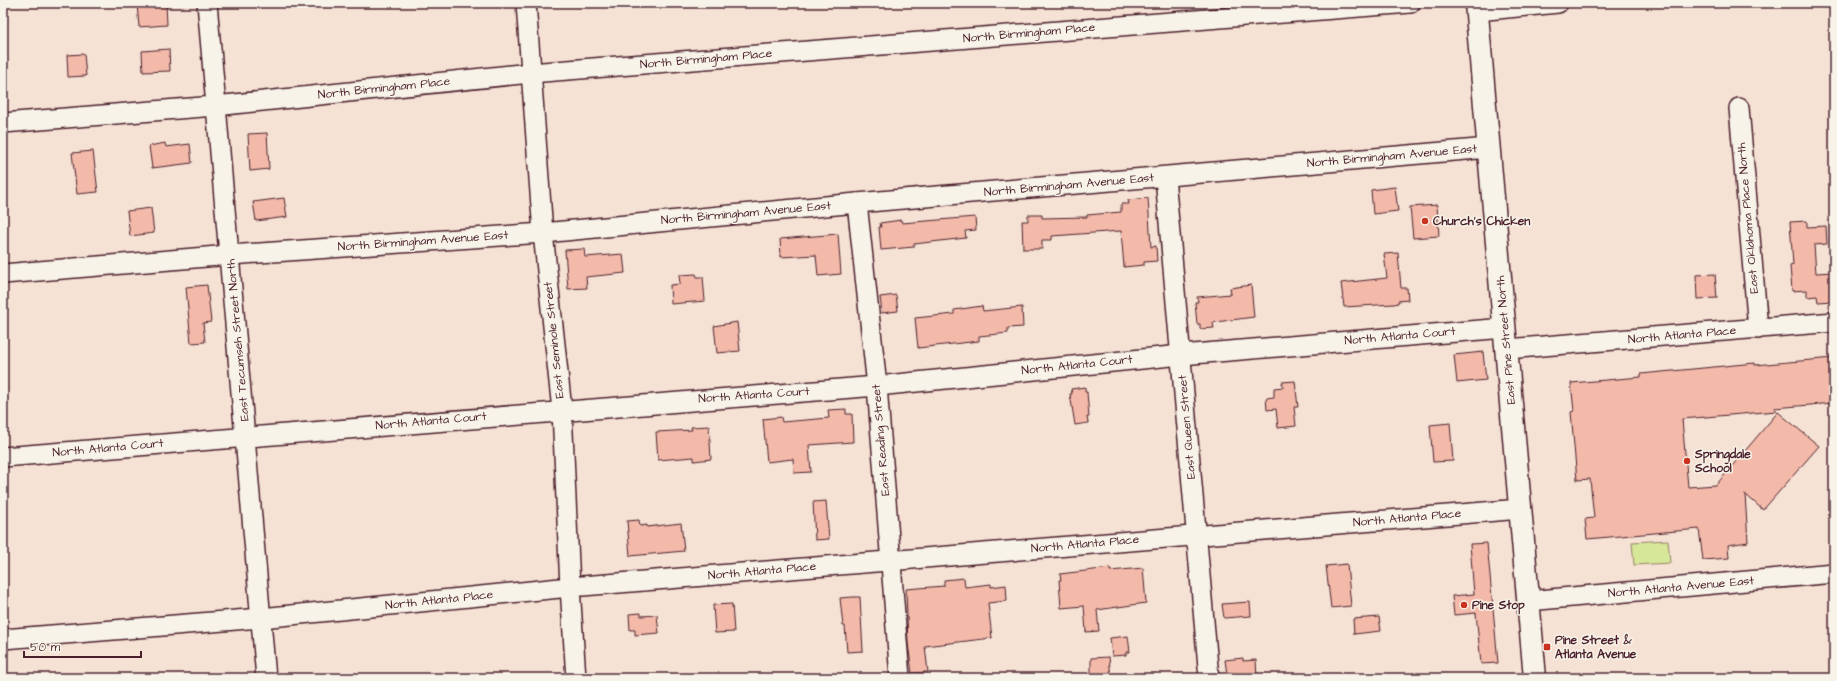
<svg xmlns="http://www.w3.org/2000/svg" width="1837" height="681" viewBox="0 0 1837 681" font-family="'Architects Daughter',sans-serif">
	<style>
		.green { fill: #d7e79a; stroke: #908362 }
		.building { fill: #f3baaa; stroke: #4a1f2b }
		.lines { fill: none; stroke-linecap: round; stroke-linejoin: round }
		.street-casing { stroke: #4a1f2b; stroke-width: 22 }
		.secondary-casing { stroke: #4a1f2b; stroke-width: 25 }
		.street { stroke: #f7f3e8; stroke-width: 19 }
		.secondary { stroke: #f7f3e8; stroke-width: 22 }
		.poi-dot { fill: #c8321e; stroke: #f7f3e8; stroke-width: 1.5 }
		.labels { text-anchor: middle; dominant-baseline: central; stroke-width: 3; stroke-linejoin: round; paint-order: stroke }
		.street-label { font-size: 12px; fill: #4a1f2b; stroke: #f7f3e8 }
		.poi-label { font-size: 12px; font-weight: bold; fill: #4a1f2b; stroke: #f7f3e8; text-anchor: start }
	</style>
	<rect width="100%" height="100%" fill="#f6e2d5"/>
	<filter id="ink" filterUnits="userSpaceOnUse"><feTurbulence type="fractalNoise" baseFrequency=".025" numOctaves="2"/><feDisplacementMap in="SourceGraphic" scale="8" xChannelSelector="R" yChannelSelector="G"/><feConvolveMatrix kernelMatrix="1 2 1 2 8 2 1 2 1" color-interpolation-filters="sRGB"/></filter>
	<g filter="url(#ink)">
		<path class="green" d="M1668 540 1670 563 1634 565 1632 542Z"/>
		<g class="building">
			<path d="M146 3H166L167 25 139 27 137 4Z"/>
			<path d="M169 49 170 71 143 72 142 51Z"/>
			<path d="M84 54 86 76 68 77 67 55Z"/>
			<path d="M267 133 269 169 250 171 248 134Z"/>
			<path d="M165 143 166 147 190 144 192 163 152 168 149 146Z"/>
			<path d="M93 151 98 192 77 194 72 153Z"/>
			<path d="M1395 187 1398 211 1373 214 1371 190Z"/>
			<path d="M284 198 287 217 256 221 253 202Z"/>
			<path d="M1148 198 1151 247 1156 246 1157 261 1144 262V265L1124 267 1121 231 1052 236V240H1042V249H1023L1022 221H1028V215H1042V218L1087 217V215L1121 212V204H1129L1128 200Z"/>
			<path d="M1437 205 1439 236 1413 238 1410 207Z"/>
			<path d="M151 208 154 233 130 236 127 211Z"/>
			<path d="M975 217 976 230 965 231 966 238 914 244V247L881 250 879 227H881L880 223 901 220 902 223Z"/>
			<path d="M1807 221V227L1826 226 1827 244 1814 245 1816 273 1834 272V301L1818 302 1817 296 1807 297V290L1792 291 1790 266 1793 265 1790 222Z"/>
			<path d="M838 234 841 274 818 276 816 255 781 257 780 239Z"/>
			<path d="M584 249 585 257 623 254 625 273 586 277 587 288 568 289 565 250Z"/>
			<path d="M1398 253 1401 288H1407L1408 300 1398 301V303L1394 304 1344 307 1341 283 1387 278 1384 254Z"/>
			<path d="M696 274 697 277H703L705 301 671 304 670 285 680 284 679 275Z"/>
			<path d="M1715 274 1717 298 1697 299 1696 275Z"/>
			<path d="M207 285 211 322 203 323 205 342 191 343 186 287Z"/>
			<path d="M1251 285 1254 317 1216 322 1213 323 1214 328 1200 329V324H1197L1195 302H1198L1197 297 1231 294 1230 288Z"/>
			<path d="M896 295 898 311 882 313 880 297Z"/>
			<path d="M982 306 983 311 1022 307 1023 327 1008 328V333L979 336V341L918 348 915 318 954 314V310Z"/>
			<path d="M737 322 740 351 717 353 714 326Z"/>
			<path d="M1483 352 1486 380 1457 383 1454 355Z"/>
			<path d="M1834 358V403L1774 408 1777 411 1682 419 1688 487 1716 485 1778 412 1819 446 1763 510 1745 494 1748 542 1728 545 1729 558 1703 560 1699 529 1587 539 1585 519 1594 518 1590 479 1577 480 1571 412 1574 411 1571 383 1641 377V374L1755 363V365Z"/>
			<path d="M1295 381 1298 407H1294L1296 426 1278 428 1276 409 1267 410 1266 398 1274 397V388L1283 387 1282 382Z"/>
			<path d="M1085 387V392H1087L1089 417H1087L1088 423 1075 425 1070 394H1072L1071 389Z"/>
			<path d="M846 409V414H852L853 442 809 445 811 472 794 473 793 459 767 462 763 419 781 417 782 422 829 418 828 410Z"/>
			<path d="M1450 423 1453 461 1433 462 1430 425Z"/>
			<path d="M709 426 711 459 694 461V457L658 460 656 432 692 430 691 427Z"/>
			<path d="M826 501 829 539 815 540 813 502Z"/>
			<path d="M639 520 640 526 647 525V527L681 523 684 551 630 556 627 521Z"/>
			<path d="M1487 543 1498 663 1481 664 1476 613 1454 615 1452 596 1474 594 1470 544Z"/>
			<path d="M1347 564 1351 606 1331 608 1326 566Z"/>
			<path d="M1110 568V571L1143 568 1146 603 1097 610 1099 631 1086 632 1084 606 1061 608 1059 580H1061L1060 574Z"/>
			<path d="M964 578 965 587 991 584V587L1006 585 1007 601 988 603 992 638 925 646 928 672 912 673 908 643 906 589 944 586V580Z"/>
			<path d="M853 597H860L863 651 847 652 845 626H843L840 598Z"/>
			<path d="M1250 602 1251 616 1224 618 1222 604Z"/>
			<path d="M732 604 734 632 715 633 713 605Z"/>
			<path d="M641 613V616L657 615 659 633 635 635V630H630L629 614Z"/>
			<path d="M1379 617 1381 631 1354 634 1353 619Z"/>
			<path d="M1128 636 1130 652H1126V655L1112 656 1110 638Z"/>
			<path d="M1109 657 1111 678H1091V658Z"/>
			<path d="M1243 658V661L1256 660 1257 678H1234L1233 673 1227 674 1225 660Z"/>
		</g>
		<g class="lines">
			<defs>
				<g id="street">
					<path d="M207 3 266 678"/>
					<path d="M526 3 543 233 562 410 570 587 576 678"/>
					<path d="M1477 11 1558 3"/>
					<path d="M1739 108 1758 329"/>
					<path d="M3 123 215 106 530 73 1410 3"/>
					<path d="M1165 177 1209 678"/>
					<path d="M857 203 877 386 900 678"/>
					<path d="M3 274 230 255 543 233 857 203 1489 148"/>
					<path d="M1507 349 1834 322"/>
					<path d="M3 457 877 386 1181 355 1505 328"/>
					<path d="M1528 601 1834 573"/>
					<path d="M3 639 261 618 570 587 1521 509"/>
				</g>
				<path id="secondary" d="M1476 3 1535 678"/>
			</defs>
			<use href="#street" class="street-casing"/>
			<use href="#secondary" class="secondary-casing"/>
			<use href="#street" class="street"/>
			<use href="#secondary" class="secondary"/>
		</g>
	</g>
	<g class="poi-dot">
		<circle cx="1425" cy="221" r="4"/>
		<circle cx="1687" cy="461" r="4"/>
		<circle cx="1464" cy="605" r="4"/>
		<rect x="1543" y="643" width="8" height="8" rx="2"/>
	</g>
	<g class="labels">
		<g class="street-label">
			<text transform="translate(1029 33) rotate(-5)">North Birmingham Place</text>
			<text transform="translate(706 59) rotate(-5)">North Birmingham Place</text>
			<text transform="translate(384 88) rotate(-6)">North Birmingham Place</text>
			<text transform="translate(1392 156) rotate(-5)">North Birmingham Avenue East</text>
			<text transform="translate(1069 185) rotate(-5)">North Birmingham Avenue East</text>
			<text transform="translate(746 213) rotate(-5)">North Birmingham Avenue East</text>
			<text transform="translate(1748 218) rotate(-95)">East Oklahoma Place North</text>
			<text transform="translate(423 241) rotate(-4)">North Birmingham Avenue East</text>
			<text transform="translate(1682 335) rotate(-5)">North Atlanta Place</text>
			<text transform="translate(1400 336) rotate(-5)">North Atlanta Court</text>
			<text transform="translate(238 340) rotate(-95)">East Tecumseh Street North</text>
			<text transform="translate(554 340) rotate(-96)">East Seminole Street</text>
			<text transform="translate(1506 340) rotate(-95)">East Pine Street North</text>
			<text transform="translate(1077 365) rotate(-6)">North Atlanta Court</text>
			<text transform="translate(754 395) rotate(-4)">North Atlanta Court</text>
			<text transform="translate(431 421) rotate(-5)">North Atlanta Court</text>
			<text transform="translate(1187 427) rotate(-95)">East Queen Street</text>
			<text transform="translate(881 440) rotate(-95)">East Reading Street</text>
			<text transform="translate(108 448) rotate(-5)">North Atlanta Court</text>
			<text transform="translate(1407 518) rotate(-5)">North Atlanta Place</text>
			<text transform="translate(1085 544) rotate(-5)">North Atlanta Place</text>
			<text transform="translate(762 571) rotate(-5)">North Atlanta Place</text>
			<text transform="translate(1681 587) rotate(-5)">North Atlanta Avenue East</text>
			<text transform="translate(439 600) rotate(-6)">North Atlanta Place</text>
		</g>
		<g class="poi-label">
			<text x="1433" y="221">Church's Chicken</text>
			<text x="1695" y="454">Springdale<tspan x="1695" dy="14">School</tspan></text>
			<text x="1472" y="605">Pine Stop</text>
			<text x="1555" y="640">Pine Street &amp;<tspan x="1555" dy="14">Atlanta Avenue</tspan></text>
		</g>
	</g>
	<rect width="1837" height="681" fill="none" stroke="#f7f3e8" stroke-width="16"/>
	<rect x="8" y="8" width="1821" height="665" fill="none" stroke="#4a1f2b" stroke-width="1.5" filter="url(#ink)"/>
	<path d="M24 651v6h117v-6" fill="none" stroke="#4a1f2b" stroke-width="2"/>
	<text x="30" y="651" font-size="12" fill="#4a1f2b" stroke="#f7f3e8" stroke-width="3" paint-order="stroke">50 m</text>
</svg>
